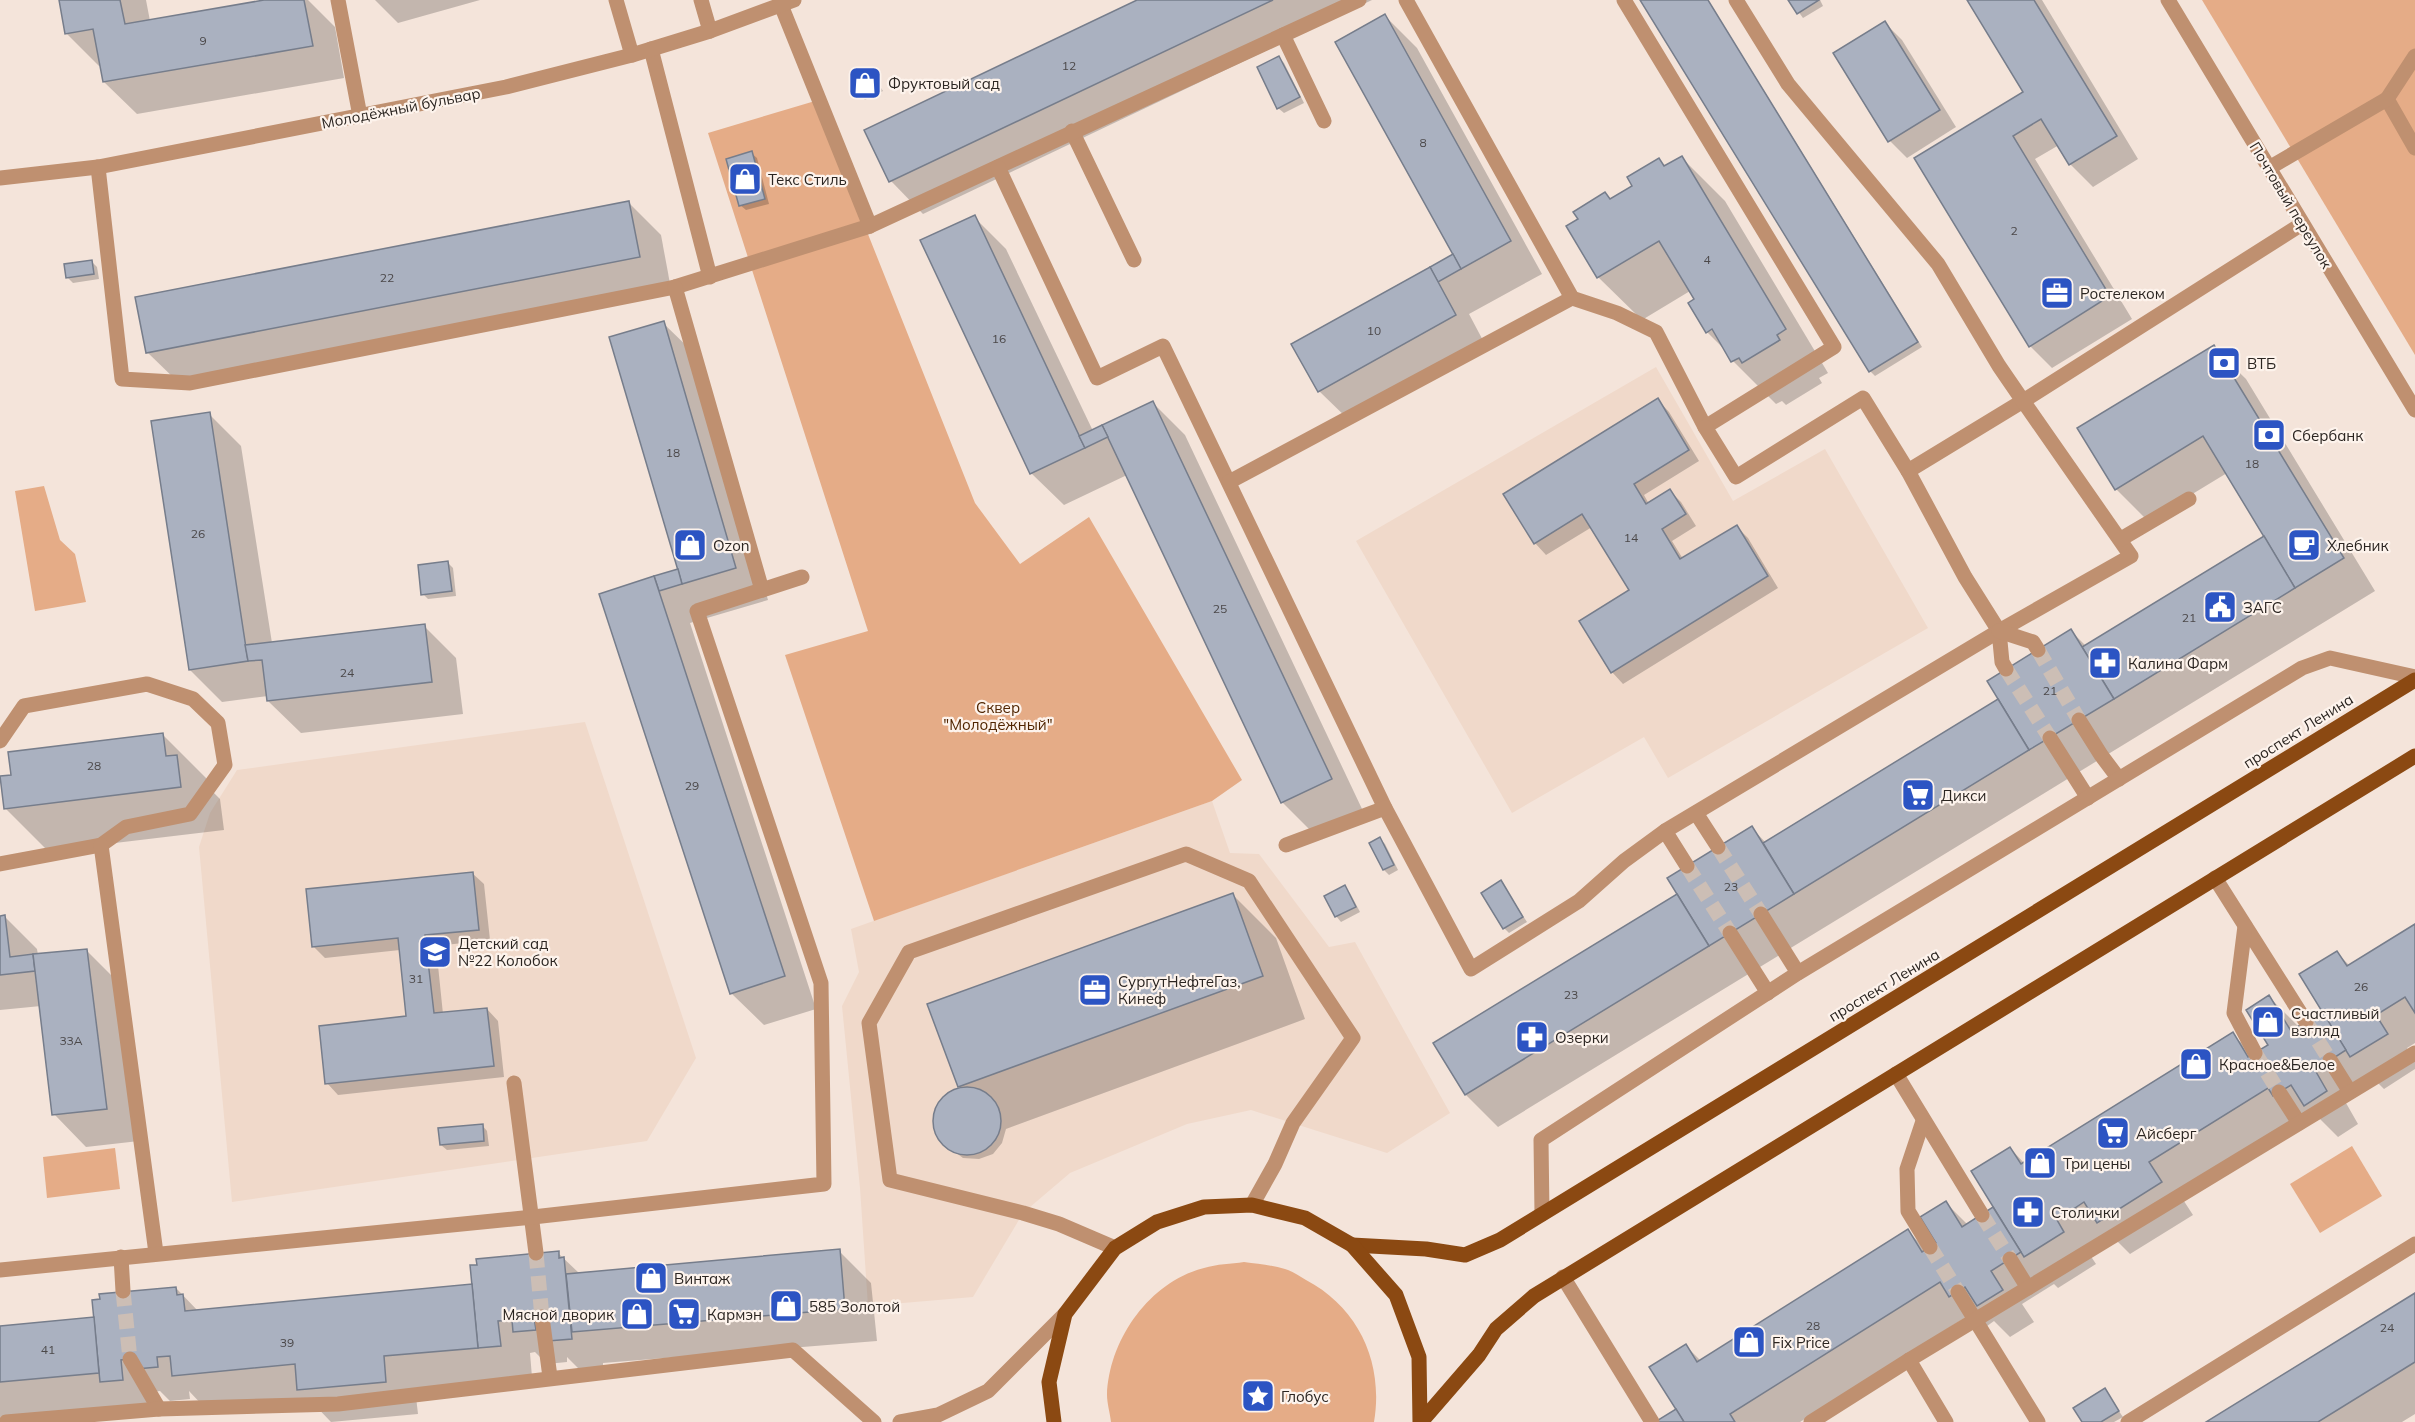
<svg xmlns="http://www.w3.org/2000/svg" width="2415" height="1422" viewBox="0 0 2415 1422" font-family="Mulish,sans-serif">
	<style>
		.built { fill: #f0d9ca }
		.green { fill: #e5ac87 }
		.shadow { fill: #0003 }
		.building { fill: #aab1c0; stroke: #767d8b; stroke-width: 1.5 }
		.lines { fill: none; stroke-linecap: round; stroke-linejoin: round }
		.minor-tunnel { stroke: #ccbeb5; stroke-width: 15; stroke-dasharray: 15 8; stroke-linecap: butt }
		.minor { stroke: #bf9070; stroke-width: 15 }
		.major { stroke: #8b4912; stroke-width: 15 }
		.labels { text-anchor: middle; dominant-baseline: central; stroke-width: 4.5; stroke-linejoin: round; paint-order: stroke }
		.number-label { font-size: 12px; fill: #4b4849 }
		.poi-label { font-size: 15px; fill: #2b2521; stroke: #fdf3ec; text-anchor: start }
		.street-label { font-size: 15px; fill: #2b2521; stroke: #fdf3ec }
		.park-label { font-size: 15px; fill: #502501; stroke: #fdf3ec }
	</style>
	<rect width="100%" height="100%" fill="#f4e4da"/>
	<g class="built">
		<path d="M1656 367 1733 501 1825 449 1928 628 1668 778 1644 737 1512 813 1356 541Z"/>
		<path d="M585 722 696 1058 647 1141 232 1202 199 847 210 813 237 770Z"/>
		<path d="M1212 801 1230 853 1259 854 1329 947 1355 942 1450 1113 1387 1153 1251 1110 1187 1124 1070 1173 1023 1213 973 1297 868 1306 860 1188 842 1006 859 972 851 929Z"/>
	</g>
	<g class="green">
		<path d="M2202 0H2415V355Z"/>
		<path d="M815 101 975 503 1020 564 1089 517 1242 780 1212 801 874 921 785 655 868 631 708 133Z"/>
		<path d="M44 486 60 540 75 554 86 602 35 611 15 491Z"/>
		<path d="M2352 1146 2382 1196 2320 1233 2290 1184Z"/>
		<path d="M115 1148 120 1189 47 1198 43 1157Z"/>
		<path d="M1244 1262C1258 1264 1272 1265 1285 1269 1292 1271 1299 1276 1306 1280 1359 1308 1384 1363 1374 1422H1111C1110 1413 1107 1403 1107 1395 1109 1340 1149 1282 1204 1268 1217 1264 1231 1264 1244 1262Z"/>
	</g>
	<g class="shadow">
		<path d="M61 0H146L150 21 273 0H308L335 27 344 78 137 114 104 82 101 65 99 66 67 34Z"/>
		<path d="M375 0H480L398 23Z"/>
		<path d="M1140 0H1372L923 214 891 181 866 130Z"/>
		<path d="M1642 0H1708L1922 347 1875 376 1870 371Z"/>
		<path d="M1790 0H1820L1823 6 1803 18Z"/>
		<path d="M1969 0H2042L2138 159 2093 187 2070 164 2059 145 2035 159 2132 319 2052 368 2030 346 1916 159 2025 92Z"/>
		<path d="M1385 16 1417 48 1542 274 1469 314 1487 348 1352 423 1319 391 1455 255Z"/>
		<path d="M1885 23 1902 40 1956 127 1907 158 1890 141 1835 54Z"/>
		<path d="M1279 58 1284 63 1304 103 1284 113 1278 108Z"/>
		<path d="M871 73 883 91 865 100 860 95Z"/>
		<path d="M751 153 757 158 769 204 746 210 740 205Z"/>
		<path d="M1682 158 1725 201 1828 373 1819 378 1822 383 1786 405 1782 401 1776 404 1733 361 1727 352 1707 332 1690 291 1642 320 1598 277 1580 219 1605 194 1612 200 1634 187 1659 160 1667 167Z"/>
		<path d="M629 203 661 235 671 289 180 384 147 352Z"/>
		<path d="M974 217 1006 249 1093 431 1153 403 1185 435 1363 811 1314 834 1282 802 1127 475 1064 505 1031 473Z"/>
		<path d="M92 262 97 267 99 279 73 283 67 277Z"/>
		<path d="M663 323 696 355 768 600 690 623 816 1009 764 1025 731 993 601 595 680 569Z"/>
		<path d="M2213 347 2246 379 2375 591 1498 1127 1466 1095 1435 1043 1679 894 1752 828 1766 843 2000 700 2071 631 2086 646 2266 537 2227 473 2148 521 2116 489Z"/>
		<path d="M1658 400 1669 412 1699 461 1644 495 1649 504 1670 491 1681 502 1696 526 1672 541 1683 559 1736 526 1748 538 1778 588 1623 684 1612 672 1581 622 1631 591 1592 527 1546 555 1535 543 1505 495Z"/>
		<path d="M209 414 241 446 272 643 424 626 456 658 463 714 301 733 268 701V696L222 702 190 670Z"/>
		<path d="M448 563 453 568 456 596 428 599 423 594Z"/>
		<path d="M163 735 206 778 207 786 220 799 224 830 48 851 5 808 13 776Z"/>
		<path d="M1380 839 1385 844 1398 870 1389 875 1384 870 1371 844Z"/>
		<path d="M472 873 484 884 490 940 436 946 443 1014 487 1009 498 1021 504 1077 338 1095 327 1083 408 1018 400 950 325 958 314 947Z"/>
		<path d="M1501 882 1527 922 1509 933 1504 928Z"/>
		<path d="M1345 887 1350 893 1360 912 1341 922 1336 916Z"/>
		<path d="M1233 895 1276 938 1305 1019 1006 1129 1002 1143 993 1154 979 1159 963 1158 943 1143 935 1124 937 1109 945 1096 960 1088 929 1005Z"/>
		<path d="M0 917H5L37 949 38 955 86 950 119 983 139 1141 86 1147 54 1114 41 1006 0 1010Z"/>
		<path d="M2415 925V1043L2407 1048 2415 1060V1069L2384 1089 2378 1083 2346 1103 2358 1124 2338 1137 2320 1119 2180 1195 2193 1215 2130 1254 2113 1237 2088 1252 2096 1264 2058 1288 2054 1284 2022 1304 2034 1322 2010 1337 1994 1321 1983 1329 1969 1315 1800 1422H1660L1678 1410 1686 1346 1701 1361 1908 1231 1927 1251 1946 1203 1968 1225 1996 1208 2010 1148 2025 1164 2232 1034 2254 1055 2270 1045 2269 997 2299 1027 2324 1012 2337 953 2350 966Z"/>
		<path d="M482 1125 487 1131 489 1146 447 1150 441 1145Z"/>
		<path d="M839 1251 871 1283 877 1341 603 1363V1370L582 1372 567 1357V1362L547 1364 535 1352 530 1353 532 1377 415 1388 418 1414 331 1422 308 1398 205 1408 189 1391 190 1399 170 1401 160 1391 152 1392 154 1412 125 1405 0 1417V1327L96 1319 176 1288 198 1311 473 1285 558 1253 580 1274Z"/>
		<path d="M2415 1294V1414L2402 1422H2209Z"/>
		<path d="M2104 1390 2123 1417 2114 1422H2084Z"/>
	</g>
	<g class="building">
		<path d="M59 0H120L125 24 264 0H304L313 46 103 82 93 29 65 34Z"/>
		<path d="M1137 0H1273L889 182 864 130Z"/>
		<path d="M1640 0H1708L1918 342 1869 372Z"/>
		<path d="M1788 0H1819L1797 14Z"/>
		<path d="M1967 0H2034L2117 136 2069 165 2041 119 2013 136 2110 296 2029 347 1914 158 2023 92Z"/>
		<path d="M1385 14 1511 241 1461 269 1335 42Z"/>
		<path d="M1885 21 1940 110 1888 142 1833 53Z"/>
		<path d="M1279 56 1300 97 1277 109 1257 67Z"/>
		<path d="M871 71 879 85 859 96 851 82Z"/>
		<path d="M752 151 765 199 739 206 726 159Z"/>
		<path d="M1682 156 1786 329 1777 335 1780 340 1742 363 1739 358 1731 362 1712 329 1706 333 1688 303 1694 299 1659 241 1597 278 1566 226 1578 219 1573 212 1605 192 1610 199 1632 186 1627 177 1659 158 1664 166Z"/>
		<path d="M629 201 640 257 146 353 135 297Z"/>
		<path d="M975 215 1085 448 1030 474 920 240Z"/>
		<path d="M1453 254 1461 269 1438 282 1430 267Z"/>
		<path d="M92 260 94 274 66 278 64 264Z"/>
		<path d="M1430 267 1456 315 1318 392 1291 344Z"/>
		<path d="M664 321 736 568 682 584 609 337Z"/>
		<path d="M2214 345 2344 558 2295 588 2203 436 2115 490 2077 428Z"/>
		<path d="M1658 398 1689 450 1634 484 1646 504 1670 489 1686 514 1662 529 1680 559 1737 525 1768 576 1611 673 1579 621 1629 590 1582 514 1534 544 1503 494Z"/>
		<path d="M1153 401 1332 779 1281 803 1102 425Z"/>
		<path d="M210 412 248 661 189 670 151 421Z"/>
		<path d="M1102 425 1108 437 1085 448 1079 436Z"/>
		<path d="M2264 536 2295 588 2114 699 2082 647Z"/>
		<path d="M448 561 452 591 421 595 418 565Z"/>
		<path d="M678 569 682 584 659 591 654 576Z"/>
		<path d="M654 576 785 976 730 994 599 594Z"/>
		<path d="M425 624 432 682 267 701 262 660 248 661 245 645Z"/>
		<path d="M2071 629 2114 699 2029 750 1987 681Z"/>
		<path d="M1998 699 2029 750 1794 894 1763 843Z"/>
		<path d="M163 733 166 756 177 755 181 787 4 809 0 776 11 775 8 752Z"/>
		<path d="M1752 826 1794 894 1709 946 1667 878Z"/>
		<path d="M1380 837 1394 865 1383 870 1369 843Z"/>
		<path d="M473 872 479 930 425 935 434 1013 487 1008 494 1066 325 1084 319 1026 406 1016 398 938 312 947 306 889Z"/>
		<path d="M1501 880 1523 917 1503 929 1481 893Z"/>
		<path d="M1345 885 1356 907 1335 917 1324 896Z"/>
		<path d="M1233 893 1263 976 958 1087 927 1004Z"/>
		<path d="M1677 894 1709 946 1465 1095 1433 1043Z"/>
		<path d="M5 915 10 957 33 954 35 971 0 975V916Z"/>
		<path d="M2415 924V1013L2405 997 2376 1015 2388 1034 2350 1057 2299 974 2337 951 2347 966Z"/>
		<path d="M87 949 107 1109 52 1115 33 954Z"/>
		<path d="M2269 995 2291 1031 2322 1011 2346 1050 2315 1070 2327 1091 2304 1106 2291 1085 2273 1096 2268 1088 2149 1162 2162 1182 2097 1223 2084 1202 2057 1220 2064 1232 2024 1257 1971 1171 2010 1147 2021 1164 2233 1032 2248 1057 2268 1045 2246 1010Z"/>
		<circle cx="967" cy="1121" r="34"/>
		<path d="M483 1124 484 1141 440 1145 438 1128Z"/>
		<path d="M1946 1201 1962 1227 1993 1207 2021 1252 1991 1271 2003 1290 1977 1306 1965 1287 1949 1297 1940 1282 1730 1414 1735 1422H1684L1649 1367 1686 1344 1697 1362 1908 1229 1922 1252 1936 1243 1920 1217Z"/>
		<path d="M840 1249 845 1309 572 1332 566 1274Z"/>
		<path d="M559 1251V1258L564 1257 572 1339 548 1341 546 1317 534 1318 536 1330 513 1332 512 1320 498 1321 501 1346 478 1348 470 1265H477L476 1259Z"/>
		<path d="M472 1284 478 1348 384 1356 386 1382 297 1390 295 1364 172 1376 170 1356 157 1357 158 1367 136 1369V1358L121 1360 123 1380 100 1382 92 1300 100 1299 99 1294 176 1287 177 1295 183 1294 185 1311Z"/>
		<path d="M2415 1293V1362L2318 1422H2206Z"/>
		<path d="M94 1317 99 1373 0 1382V1326Z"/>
		<path d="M2105 1388 2119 1411 2101 1422H2082L2073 1408Z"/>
		<path d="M1676 1409 1684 1422H1655Z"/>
	</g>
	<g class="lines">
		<g class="minor-tunnel">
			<path d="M2038 650 2079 720"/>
			<path d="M2006 669 2050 738"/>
			<path d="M1718 847 1761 914"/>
			<path d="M1687 866 1730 933"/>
			<path d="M2306 1022 2330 1060"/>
			<path d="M2255 1053 2279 1092"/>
			<path d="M1982 1215 2010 1259"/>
			<path d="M1930 1247 1958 1292"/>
			<path d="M536 1253 542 1317"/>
			<path d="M123 1291 130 1359"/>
		</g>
		<g class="minor">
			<path d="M338 0 360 116"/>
			<path d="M616 0 632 55"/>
			<path d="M701 0 710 31"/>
			<path d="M1406 0 1572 298 1617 313 1656 332 1705 427 1834 347 1624 0"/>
			<path d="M1736 0 1788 84 1938 264 1999 366 2023 401 1908 471 1965 577 1999 631 2002 662 2006 669"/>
			<path d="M2168 0 2415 410"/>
			<path d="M781 5 870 226"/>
			<path d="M1283 35 1324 121"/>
			<path d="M651 49 710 277"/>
			<path d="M2415 56 2387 99 2415 148"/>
			<path d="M1072 131 1134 260"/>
			<path d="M98 167 122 379 190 383 675 287 870 226 1359 0"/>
			<path d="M998 167 1097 378 1163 346 1385 808 1471 969 1579 901 1624 861 1665 831 1999 631 2131 556 2023 401 2302 224"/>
			<path d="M2269 168 2387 99"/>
			<path d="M0 178 98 167 506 87 632 55 710 31 794 0"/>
			<path d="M1705 427 1736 477 1863 398 1908 471"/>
			<path d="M1229 482 1572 298"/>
			<path d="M2121 539 2189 499"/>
			<path d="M762 590 802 577"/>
			<path d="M1999 631 2033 642 2038 650"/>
			<path d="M2079 720 2101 755 2119 779"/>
			<path d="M2050 738 2088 798"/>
			<path d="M0 741 24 706 147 684 193 699 218 723 225 765 190 814 126 827 101 845 0 864"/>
			<path d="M1696 813 1718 847"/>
			<path d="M1665 831 1687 866"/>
			<path d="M101 845 156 1253"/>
			<path d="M1286 845 1385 808"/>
			<path d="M2215 878 2306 1022"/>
			<path d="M1761 914 1798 973"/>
			<path d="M2245 926 2234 1013 2255 1053"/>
			<path d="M1730 933 1768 993"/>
			<path d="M2330 1060 2350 1092"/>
			<path d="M1896 1074 1982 1215"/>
			<path d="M514 1083 536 1253"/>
			<path d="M2279 1092 2299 1123"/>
			<path d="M1923 1121 1907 1169 1908 1211 1930 1247"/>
			<path d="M1542 1214 1541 1140 1798 973 2302 668 2330 658 2415 677"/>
			<path d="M1115 1248 1059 1224 1023 1213 890 1180 869 1023 909 952 1186 854 1249 881 1353 1038 1293 1123 1275 1164 1252 1205"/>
			<path d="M121 1257 123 1291"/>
			<path d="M2010 1259 2028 1288"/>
			<path d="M0 1270 533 1217 824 1184 821 983 697 611 762 590 675 287"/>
			<path d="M1563 1277 1652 1422"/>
			<path d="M1958 1292 2038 1422"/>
			<path d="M542 1317 550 1377"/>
			<path d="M130 1359 159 1409"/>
			<path d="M1909 1360 1946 1422"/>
			<path d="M6 1422 159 1409 338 1404 793 1350 874 1422"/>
			<path d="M900 1422 938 1415 988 1391 1065 1314"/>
			<path d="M1811 1422 1909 1360 2415 1053"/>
			<path d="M2128 1422 2415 1244"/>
		</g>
		<g class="major">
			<path d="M1352 1245 1426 1249 1465 1255 1500 1240 2415 680"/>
			<path d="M1054 1422 1049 1382 1065 1314 1115 1248 1157 1222 1204 1207 1252 1205 1305 1218 1352 1245 1396 1295 1419 1357 1420 1422"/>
			<path d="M1421 1422 1479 1355 1496 1329 1534 1296 2415 756"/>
		</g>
	</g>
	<defs>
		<symbol id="shop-square" viewBox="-11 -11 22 22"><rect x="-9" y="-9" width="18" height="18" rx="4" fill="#2c54c3" stroke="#fdf3ec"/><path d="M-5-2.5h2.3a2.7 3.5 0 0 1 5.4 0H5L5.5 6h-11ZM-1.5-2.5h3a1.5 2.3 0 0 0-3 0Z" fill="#fff"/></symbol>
		<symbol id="office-square" viewBox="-11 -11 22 22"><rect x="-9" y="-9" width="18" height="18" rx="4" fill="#2c54c3" stroke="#fdf3ec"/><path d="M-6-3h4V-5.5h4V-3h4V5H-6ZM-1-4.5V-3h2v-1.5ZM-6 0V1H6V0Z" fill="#fff"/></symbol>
		<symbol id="bank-square" viewBox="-11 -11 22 22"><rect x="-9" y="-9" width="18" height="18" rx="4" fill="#2c54c3" stroke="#fdf3ec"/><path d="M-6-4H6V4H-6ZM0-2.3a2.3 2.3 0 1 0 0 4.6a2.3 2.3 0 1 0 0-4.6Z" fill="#fff"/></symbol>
		<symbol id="cafe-square" viewBox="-11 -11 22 22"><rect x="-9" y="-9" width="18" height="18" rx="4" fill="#2c54c3" stroke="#fdf3ec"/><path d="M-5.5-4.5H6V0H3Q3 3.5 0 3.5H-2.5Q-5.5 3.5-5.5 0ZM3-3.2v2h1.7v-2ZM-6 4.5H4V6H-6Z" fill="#fff"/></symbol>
		<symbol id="civic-square" viewBox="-11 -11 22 22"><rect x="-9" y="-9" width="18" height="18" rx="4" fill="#2c54c3" stroke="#fdf3ec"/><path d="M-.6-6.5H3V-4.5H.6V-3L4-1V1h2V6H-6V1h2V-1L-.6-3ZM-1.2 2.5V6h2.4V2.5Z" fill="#fff"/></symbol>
		<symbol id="pharmacy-square" viewBox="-11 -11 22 22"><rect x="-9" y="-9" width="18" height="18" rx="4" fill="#2c54c3" stroke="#fdf3ec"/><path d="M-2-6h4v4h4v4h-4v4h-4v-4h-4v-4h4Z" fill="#fff"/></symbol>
		<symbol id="supermarket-square" viewBox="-11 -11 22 22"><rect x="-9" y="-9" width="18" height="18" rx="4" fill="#2c54c3" stroke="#fdf3ec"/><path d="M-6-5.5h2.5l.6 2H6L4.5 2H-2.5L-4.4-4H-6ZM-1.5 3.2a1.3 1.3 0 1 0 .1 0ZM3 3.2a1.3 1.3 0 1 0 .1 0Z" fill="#fff"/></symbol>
		<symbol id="school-square" viewBox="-11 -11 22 22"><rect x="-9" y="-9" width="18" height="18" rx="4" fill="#2c54c3" stroke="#fdf3ec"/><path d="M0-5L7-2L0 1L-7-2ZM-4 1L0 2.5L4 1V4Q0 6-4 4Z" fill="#fff"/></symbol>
		<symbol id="sight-square" viewBox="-11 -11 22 22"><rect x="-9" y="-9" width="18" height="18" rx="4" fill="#2c54c3" stroke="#fdf3ec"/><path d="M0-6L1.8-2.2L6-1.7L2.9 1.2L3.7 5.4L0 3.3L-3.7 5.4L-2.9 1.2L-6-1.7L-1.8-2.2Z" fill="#fff"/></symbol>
	</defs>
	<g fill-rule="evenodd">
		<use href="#shop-square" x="846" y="64" width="38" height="38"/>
		<use href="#shop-square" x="726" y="160" width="38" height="38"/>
		<use href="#office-square" x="2038" y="274" width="38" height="38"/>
		<use href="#bank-square" x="2205" y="344" width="38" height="38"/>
		<use href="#bank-square" x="2250" y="416" width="38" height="38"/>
		<use href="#shop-square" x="671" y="526" width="38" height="38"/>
		<use href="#cafe-square" x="2285" y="526" width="38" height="38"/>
		<use href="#civic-square" x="2201" y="588" width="38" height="38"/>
		<use href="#pharmacy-square" x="2086" y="644" width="38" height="38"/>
		<use href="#supermarket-square" x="1899" y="776" width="38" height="38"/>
		<use href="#school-square" x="416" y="933" width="38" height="38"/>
		<use href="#office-square" x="1076" y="971" width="38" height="38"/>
		<use href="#shop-square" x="2249" y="1003" width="38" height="38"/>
		<use href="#pharmacy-square" x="1513" y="1018" width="38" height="38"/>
		<use href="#shop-square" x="2177" y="1045" width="38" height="38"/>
		<use href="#supermarket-square" x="2094" y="1114" width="38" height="38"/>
		<use href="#shop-square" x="2021" y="1144" width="38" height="38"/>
		<use href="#pharmacy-square" x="2009" y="1193" width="38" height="38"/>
		<use href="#shop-square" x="632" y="1259" width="38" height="38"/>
		<use href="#shop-square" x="767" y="1287" width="38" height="38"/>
		<use href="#shop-square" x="618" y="1295" width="38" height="38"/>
		<use href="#supermarket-square" x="665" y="1295" width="38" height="38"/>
		<use href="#shop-square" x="1730" y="1323" width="38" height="38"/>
		<use href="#sight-square" x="1239" y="1377" width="38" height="38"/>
	</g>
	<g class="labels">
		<g class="number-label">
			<text x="203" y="40">9</text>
			<text x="1069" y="65">12</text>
			<text x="1423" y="142">8</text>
			<text x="2014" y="230">2</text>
			<text x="1707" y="259">4</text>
			<text x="387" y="277">22</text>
			<text x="1374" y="330">10</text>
			<text x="999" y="338">16</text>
			<text x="673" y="452">18</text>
			<text x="2252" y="463">18</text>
			<text x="198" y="533">26</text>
			<text x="1631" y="537">14</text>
			<text x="1220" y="608">25</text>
			<text x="2189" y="617">21</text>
			<text x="347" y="672">24</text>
			<text x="2050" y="690">21</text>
			<text x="94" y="765">28</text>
			<text x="692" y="785">29</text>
			<text x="1731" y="886">23</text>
			<text x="416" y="978">31</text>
			<text x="2361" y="986">26</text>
			<text x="1571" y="994">23</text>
			<text x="71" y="1040">33А</text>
			<text x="1813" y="1325">28</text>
			<text x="2387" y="1327">24</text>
			<text x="287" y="1342">39</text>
			<text x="48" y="1349">41</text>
		</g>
		<g class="poi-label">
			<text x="888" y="83">Фруктовый сад</text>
			<text x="768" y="179">Текс Стиль</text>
			<text x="2080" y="293">Ростелеком</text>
			<text x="2247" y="363">ВТБ</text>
			<text x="2292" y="435">Сбербанк</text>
			<text x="713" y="545">Ozon</text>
			<text x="2327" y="545">Хлебник</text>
			<text x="2243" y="607">ЗАГС</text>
			<text x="2128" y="663">Калина Фарм</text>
			<text x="1941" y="795">Дикси</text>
			<text x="458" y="943">Детский сад<tspan x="458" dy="17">№22 Колобок</tspan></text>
			<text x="1118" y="981">СургутНефтеГаз,<tspan x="1118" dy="17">Кинеф</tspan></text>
			<text x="2291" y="1013">Счастливый<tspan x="2291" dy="17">взгляд</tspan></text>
			<text x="1555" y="1037">Озерки</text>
			<text x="2219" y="1064">Красное&amp;Белое</text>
			<text x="2136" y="1133">Айсберг</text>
			<text x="2063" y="1163">Три цены</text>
			<text x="2051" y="1212">Столички</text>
			<text x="674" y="1278">Винтаж</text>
			<text x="809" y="1306">585 Золотой</text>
			<text x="614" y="1314" text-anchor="end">Мясной дворик</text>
			<text x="707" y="1314">Кармэн</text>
			<text x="1772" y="1342">Fix Price</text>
			<text x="1281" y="1396">Глобус</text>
		</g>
		<g class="street-label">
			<text transform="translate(401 108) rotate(-11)">Молодёжный бульвар</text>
			<text transform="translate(2291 205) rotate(59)">Почтовый переулок</text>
			<text transform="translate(2298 731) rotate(-32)">проспект Ленина</text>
			<text transform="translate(1884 985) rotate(-31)">проспект Ленина</text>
		</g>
		<g class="park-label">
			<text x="998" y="707">Сквер<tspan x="998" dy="17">"Молодёжный"</tspan></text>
		</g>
	</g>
</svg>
